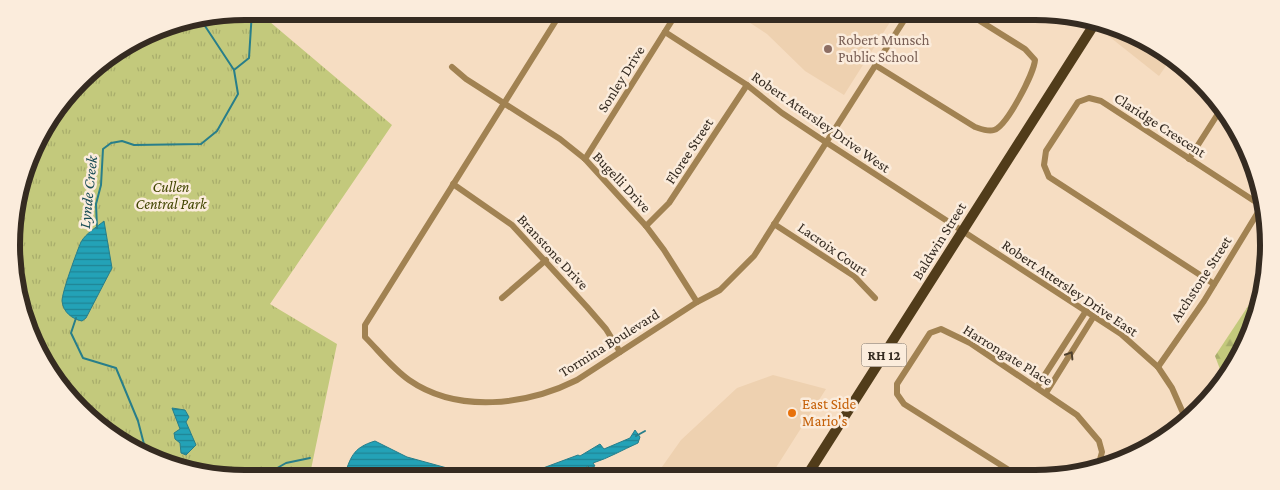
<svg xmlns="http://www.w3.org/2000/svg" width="1280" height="490" viewBox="0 0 1280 490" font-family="'Crimson Pro',serif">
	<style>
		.built { fill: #eed1b0 }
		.forest { fill: url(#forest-firs) }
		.park { fill: url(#park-tufts) }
		.water { fill: url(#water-rules); stroke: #287e8a }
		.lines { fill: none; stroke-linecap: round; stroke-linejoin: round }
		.stream { stroke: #287e8a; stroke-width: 2 }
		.minor { stroke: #a18252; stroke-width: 6 }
		.primary { stroke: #513c1a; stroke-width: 10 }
		.oneway { stroke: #50412d }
		.education-dot { fill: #8d6e63; stroke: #fbecdc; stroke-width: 2 }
		.food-dot { fill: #e8710a; stroke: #fbecdc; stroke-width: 2 }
		.labels { text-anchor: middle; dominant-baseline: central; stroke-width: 5; stroke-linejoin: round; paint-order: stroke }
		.shield { fill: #fbecdc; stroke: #706559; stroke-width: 1 }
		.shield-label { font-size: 14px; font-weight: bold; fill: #352b21 }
		.education-label { font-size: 15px; fill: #785e54; stroke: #fbecdc; text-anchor: start }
		.street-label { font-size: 15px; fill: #352b21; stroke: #fbecdc }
		.park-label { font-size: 15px; font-style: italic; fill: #424501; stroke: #fbecdc }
		.food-label { font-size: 15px; fill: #c56008; stroke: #fbecdc; text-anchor: start }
		.water-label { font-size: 16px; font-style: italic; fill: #1a4d56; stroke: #fbecdc }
		.rim { fill: none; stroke: #352b21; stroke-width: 6 }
	</style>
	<defs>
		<pattern id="forest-firs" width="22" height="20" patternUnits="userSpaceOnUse" patternTransform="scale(1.25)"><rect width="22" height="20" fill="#c3c97c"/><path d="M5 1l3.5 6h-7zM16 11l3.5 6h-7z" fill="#a8ad6b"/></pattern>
		<pattern id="park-tufts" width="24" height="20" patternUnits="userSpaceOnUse" patternTransform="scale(1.25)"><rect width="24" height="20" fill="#c3c97c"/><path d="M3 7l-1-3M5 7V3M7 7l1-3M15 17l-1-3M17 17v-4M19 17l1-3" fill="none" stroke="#a8ad6b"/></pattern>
		<pattern id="water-rules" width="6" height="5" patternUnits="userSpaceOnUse" patternTransform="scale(1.25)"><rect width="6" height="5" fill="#23a2b7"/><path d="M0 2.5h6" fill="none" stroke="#1f8494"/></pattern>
	</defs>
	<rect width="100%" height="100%" fill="#f6ddc2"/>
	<g class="built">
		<path d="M732 11H897L844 95 805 71 767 34Z"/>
		<path d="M1111 27 1172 57 1159 76 1106 34Z"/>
		<path d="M773 375 826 389 770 477 648 478 657 474 681 440 737 388Z"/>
	</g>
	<path class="forest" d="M1262 285 1261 306 1230 375 1224 380 1215 356Z"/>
	<path class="park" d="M245 11H257L392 125 270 304 337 344 309 479H245L184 471 103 431 50 375 16 291 13 214 42 128 91 69 170 24Z"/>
	<g class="water">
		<path d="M104 221 112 268 86 318 82 321C72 319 63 312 62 301 62 292 77 251 81 242 86 233 97 227 104 221Z"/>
		<path d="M172 408 185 410 189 417 186 422 196 445 186 455 181 453 180 443 175 439 174 433 180 429Z"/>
		<path d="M635 430 640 437 638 443C622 450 609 458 593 463L595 466 590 468 588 466 568 478 343 479C351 457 352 448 375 441L407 457 458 471 472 477 482 473 543 468 578 455 580 456 600 444 604 449 630 438Z"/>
	</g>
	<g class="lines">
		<g class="stream">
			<path d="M234 70 249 58 252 11"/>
			<path d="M97 228 96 204 101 185 103 149 111 143 122 141 134 145 201 144 217 131 238 94 234 70 205 26 208 17"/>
			<path d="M76 318 71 333 83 358 116 368 138 421 146 452"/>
			<path d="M636 436 645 431"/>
			<path d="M258 479 286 463 310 458"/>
		</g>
		<g class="minor">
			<path d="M562 11 365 325V337C379 351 392 368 409 380 458 414 527 405 577 380L697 302 720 290 754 256 910 11"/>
			<path d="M665 32 747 85 782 113 818 137 1121 334 1158 367 1172 388 1187 422"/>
			<path d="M875 65 975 127C981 129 988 132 994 130 1007 126 1034 73 1035 60L1025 49 964 11"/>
			<path d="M452 67 466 79 560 139 585 159 646 226 664 250 697 302"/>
			<path d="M585 159 678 11"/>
			<path d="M1189 159 1221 109"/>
			<path d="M453 184 512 225 587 307 606 329 620 352"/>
			<path d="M774 224 854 276 875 298"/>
			<path d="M646 226 669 203 747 85"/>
			<path d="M1214 284 1049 177 1044 165 1046 151 1078 102 1089 98 1101 101 1262 206"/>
			<path d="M502 298 546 260"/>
			<path d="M1158 367 1204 301 1263 204"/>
			<path d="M1037 387 1086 311"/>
			<path d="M1046 393 1094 316"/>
			<path d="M841 477 852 474 862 477"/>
			<path d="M1020 477 904 404 897 394V384L930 333 941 329 970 343 1077 415 1099 441 1102 452 1098 467"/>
		</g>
		<path class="primary" d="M806 477 1097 20"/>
	</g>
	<defs><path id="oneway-chevron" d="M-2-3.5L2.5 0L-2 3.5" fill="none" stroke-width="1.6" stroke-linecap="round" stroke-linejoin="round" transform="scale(1.25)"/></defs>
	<use class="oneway" href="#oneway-chevron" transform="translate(1070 355) rotate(-58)"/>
	<circle class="education-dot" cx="828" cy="49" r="5"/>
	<circle class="food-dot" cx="792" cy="413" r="5"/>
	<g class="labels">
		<rect class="shield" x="861.5" y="343.5" width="45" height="23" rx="4"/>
		<g class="shield-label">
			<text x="884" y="355">RH 12</text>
		</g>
		<g class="education-label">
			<text x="838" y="40">Robert Munsch<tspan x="838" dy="17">Public School</tspan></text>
		</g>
		<g class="street-label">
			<text transform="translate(621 79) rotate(-58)">Sonley Drive</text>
			<text transform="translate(821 122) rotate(35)">Robert Attersley Drive West</text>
			<text transform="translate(1160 125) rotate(33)">Claridge Crescent</text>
			<text transform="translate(689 151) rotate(-57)">Floree Street</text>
			<text transform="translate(622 182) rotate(47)">Bugelli Drive</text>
			<text transform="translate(939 241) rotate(-58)">Baldwin Street</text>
			<text transform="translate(833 249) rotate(35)">Lacroix Court</text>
			<text transform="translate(553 252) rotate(47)">Branstone Drive</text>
			<text transform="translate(1201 279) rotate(-57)">Archstone Street</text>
			<text transform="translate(1070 288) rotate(34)">Robert Attersley Drive East</text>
			<text transform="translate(609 343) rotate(-32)">Tormina Boulevard</text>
			<text transform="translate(1008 355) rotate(32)">Harrongate Place</text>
		</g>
		<g class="park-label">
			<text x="171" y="187">Cullen<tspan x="171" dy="17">Central Park</tspan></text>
		</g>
		<g class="food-label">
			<text x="802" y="404">East Side<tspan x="802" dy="17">Mario's</tspan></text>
		</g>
		<g class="water-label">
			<text transform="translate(88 192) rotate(-84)">Lynde Creek</text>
		</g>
	</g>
	<path d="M0 0H1280V490H0ZM245 20H1035A225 225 0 0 1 1260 245V245A225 225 0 0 1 1035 470H245A225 225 0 0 1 20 245V245A225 225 0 0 1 245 20Z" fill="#fbecdc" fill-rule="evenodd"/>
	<path class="rim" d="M245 20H1035A225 225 0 0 1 1260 245V245A225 225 0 0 1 1035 470H245A225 225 0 0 1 20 245V245A225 225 0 0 1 245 20Z"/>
</svg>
